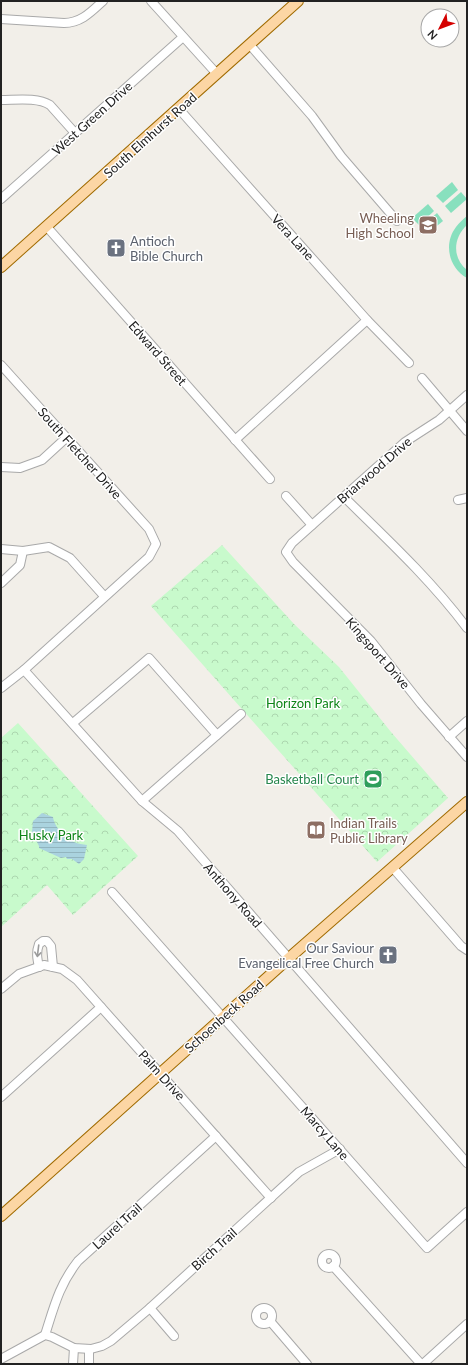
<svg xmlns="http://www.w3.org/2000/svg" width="468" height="1365" viewBox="0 0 468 1365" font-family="Lato,sans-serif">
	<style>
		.park { fill: url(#park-crowns) }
		.pitch { fill: #88e0be }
		.water { fill: url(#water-rules) }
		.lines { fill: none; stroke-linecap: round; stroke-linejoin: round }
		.minor-casing { stroke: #a9a9a9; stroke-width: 10 }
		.major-casing { stroke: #a06b00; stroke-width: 12 }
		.minor { stroke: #fff; stroke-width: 8 }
		.major { stroke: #fcd6a4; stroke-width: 10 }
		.oneway { stroke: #9c9c9c }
		.labels { text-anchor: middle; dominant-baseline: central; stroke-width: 3; stroke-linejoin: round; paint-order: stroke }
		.street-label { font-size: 13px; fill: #222; stroke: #fff }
		.education-label { font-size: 13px; fill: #785e54; stroke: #fff; text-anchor: end }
		.worship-label { font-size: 13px; fill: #5b616d; stroke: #fff; text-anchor: start }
		.park-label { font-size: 13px; fill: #0c8416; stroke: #fff }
		.leisure-label { font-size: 13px; fill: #27864d; stroke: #fff; text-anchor: end }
	</style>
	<defs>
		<pattern id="park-crowns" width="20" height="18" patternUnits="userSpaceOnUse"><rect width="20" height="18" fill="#c8facc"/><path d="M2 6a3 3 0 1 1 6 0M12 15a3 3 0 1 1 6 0" fill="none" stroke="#acd6af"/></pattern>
		<pattern id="water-rules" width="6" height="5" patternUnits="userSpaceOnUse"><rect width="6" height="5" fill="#aad3df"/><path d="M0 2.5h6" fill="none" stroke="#92b5bf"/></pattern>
	</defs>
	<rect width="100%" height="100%" fill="#f2efe9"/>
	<g class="park">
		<path d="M222 545 294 624 339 667 391 732 448 798 377 862 151 606Z"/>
		<path d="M18 723 138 856 73 915 47 885 1 927V738Z"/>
	</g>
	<g class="pitch">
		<path d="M452 182 458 190 443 203 436 196Z"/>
		<path d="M461 192 467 199 451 213 445 206Z"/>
		<path d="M428 204 434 211 419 225 412 218Z"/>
		<path d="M437 213 443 221 427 234 421 227Z"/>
		<path d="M467 216V225C453 238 452 258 467 270V278C449 268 443 244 456 227 459 223 463 219 467 216Z"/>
		<path d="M375 771 379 772 382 775V782L375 788H367L363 784C363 777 368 772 375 771Z"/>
	</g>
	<path class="water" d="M42 813 53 817C54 826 65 839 74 842 78 844 83 844 87 845L84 859 79 864 72 859H67L66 857 61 858 39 848V846L32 832 33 821Z"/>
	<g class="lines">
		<defs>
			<g id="minor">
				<path d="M151 1 217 74"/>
				<path d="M1 19 64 23C81 23 91 12 103 1"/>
				<path d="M250 45 312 116 341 156 397 221"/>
				<path d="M1 100C16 100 37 97 50 105L75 133"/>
				<path d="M179 109 367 320 409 363"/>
				<path d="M1 199 183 37"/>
				<path d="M47 227 270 479"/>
				<path d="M1 365 149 529 156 544 149 557 24 670 1 688"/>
				<path d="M422 378 467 431"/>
				<path d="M467 395 439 420 405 442 292 543 286 552 293 562 371 641 421 704 467 757"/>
				<path d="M235 440 367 320"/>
				<path d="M1 467 20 468 42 460 66 438"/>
				<path d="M286 496 312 525"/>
				<path d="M344 497C387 539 431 580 467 628"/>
				<path d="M458 500 467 498"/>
				<path d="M1 549 23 551 49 547 70 558 104 596"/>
				<path d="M1 583 20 565 23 551"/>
				<path d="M24 670 142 801 178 831 467 1163"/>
				<path d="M73 723 149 658 217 735"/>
				<path d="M449 737 467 721"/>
				<path d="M142 801 241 714"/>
				<path d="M393 868 461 946 467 950"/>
				<path d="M112 892 427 1248 467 1212"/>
				<path d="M39 967C37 958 36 952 39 944L43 941H47L51 946 53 967"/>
				<path d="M1 989 19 974 44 965 62 969 77 980 271 1198"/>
				<path d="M1 1097 101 1007"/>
				<circle cx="329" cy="1261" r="7"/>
				<path d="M333 1266 421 1364"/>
				<circle cx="264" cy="1316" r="8"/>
				<path d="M150 1308 174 1336"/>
				<path d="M270 1321 307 1364"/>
				<path d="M45 1335C54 1307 59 1285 78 1261L216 1136"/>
				<path d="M1 1359 45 1335 52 1337 74 1348 91 1349 102 1346 111 1341 150 1308 299 1172 340 1149"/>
				<path d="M73 1364 74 1348"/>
				<path d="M89 1364V1349"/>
				<path d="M423 1364 467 1324"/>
			</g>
			<g id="major">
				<path d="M1 267 298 1"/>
				<path d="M1 1216 289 958 467 802"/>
			</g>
		</defs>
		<use href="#minor" class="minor-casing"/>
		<use href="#major" class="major-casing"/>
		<use href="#minor" class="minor"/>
		<use href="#major" class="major"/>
	</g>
	<defs><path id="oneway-shaft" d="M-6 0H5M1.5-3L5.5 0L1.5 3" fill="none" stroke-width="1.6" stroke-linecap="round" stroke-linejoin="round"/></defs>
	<use class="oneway" href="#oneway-shaft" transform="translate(38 951) rotate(97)"/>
	<defs>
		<symbol id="school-square" viewBox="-11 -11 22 22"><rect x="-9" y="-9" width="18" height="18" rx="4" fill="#8d6e63" stroke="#fff"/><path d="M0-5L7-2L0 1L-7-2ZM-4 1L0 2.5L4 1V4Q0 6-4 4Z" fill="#fff"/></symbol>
		<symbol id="church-square" viewBox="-11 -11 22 22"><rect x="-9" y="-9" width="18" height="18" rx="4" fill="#6b7280" stroke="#fff"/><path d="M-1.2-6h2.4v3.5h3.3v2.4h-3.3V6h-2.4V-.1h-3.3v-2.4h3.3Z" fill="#fff"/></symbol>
		<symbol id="stadium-square" viewBox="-11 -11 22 22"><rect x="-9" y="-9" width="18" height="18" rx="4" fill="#2e9e5b" stroke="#fff"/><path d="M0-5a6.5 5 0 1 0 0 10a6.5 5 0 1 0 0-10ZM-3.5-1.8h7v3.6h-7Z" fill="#fff"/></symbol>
		<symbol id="library-square" viewBox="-11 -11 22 22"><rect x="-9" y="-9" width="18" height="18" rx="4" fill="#8d6e63" stroke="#fff"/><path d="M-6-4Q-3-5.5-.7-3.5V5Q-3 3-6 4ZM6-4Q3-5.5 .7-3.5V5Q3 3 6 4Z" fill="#fff"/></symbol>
	</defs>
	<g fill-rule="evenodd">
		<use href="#school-square" x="417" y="214" width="22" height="22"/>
		<use href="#church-square" x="105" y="237" width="22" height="22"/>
		<use href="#stadium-square" x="362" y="768" width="22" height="22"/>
		<use href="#library-square" x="305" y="819" width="22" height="22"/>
		<use href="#church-square" x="377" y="944" width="22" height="22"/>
	</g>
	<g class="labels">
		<g class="street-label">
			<text transform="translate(92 118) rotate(-42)">West Green Drive</text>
			<text transform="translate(150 135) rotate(-42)">South Elmhurst Road</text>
			<text transform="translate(293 237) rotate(48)">Vera Lane</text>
			<text transform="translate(158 353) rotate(49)">Edward Street</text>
			<text transform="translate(80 453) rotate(48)">South Fletcher Drive</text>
			<text transform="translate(374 470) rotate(-41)">Briarwood Drive</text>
			<text transform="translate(378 653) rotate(49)">Kingsport Drive</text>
			<text transform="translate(233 895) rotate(49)">Anthony Road</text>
			<text transform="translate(224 1016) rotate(-42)">Schoenbeck Road</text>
			<text transform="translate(162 1075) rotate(48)">Palm Drive</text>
			<text transform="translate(325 1133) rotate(49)">Marcy Lane</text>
			<text transform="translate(117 1226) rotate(-42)">Laurel Trail</text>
			<text transform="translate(214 1249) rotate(-42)">Birch Trail</text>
		</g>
		<g class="education-label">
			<text x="414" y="218">Wheeling<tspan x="414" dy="15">High School</tspan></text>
			<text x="330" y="823" text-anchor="start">Indian Trails<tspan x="330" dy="15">Public Library</tspan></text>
		</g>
		<g class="worship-label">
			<text x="130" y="241">Antioch<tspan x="130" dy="15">Bible Church</tspan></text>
			<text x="374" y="948" text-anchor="end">Our Saviour<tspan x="374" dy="15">Evangelical Free Church</tspan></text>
		</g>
		<g class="park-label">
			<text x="303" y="703">Horizon Park</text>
			<text x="51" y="835">Husky Park</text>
		</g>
		<g class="leisure-label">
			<text x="359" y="779">Basketball Court</text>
		</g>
	</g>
	<rect width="468" height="1365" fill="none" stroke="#222222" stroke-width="4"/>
	<g transform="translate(440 28) rotate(228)"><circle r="19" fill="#ffffff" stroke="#a7a7a7"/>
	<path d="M0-3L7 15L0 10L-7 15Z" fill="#d40000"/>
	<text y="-6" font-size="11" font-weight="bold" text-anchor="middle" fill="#222222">N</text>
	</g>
</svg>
